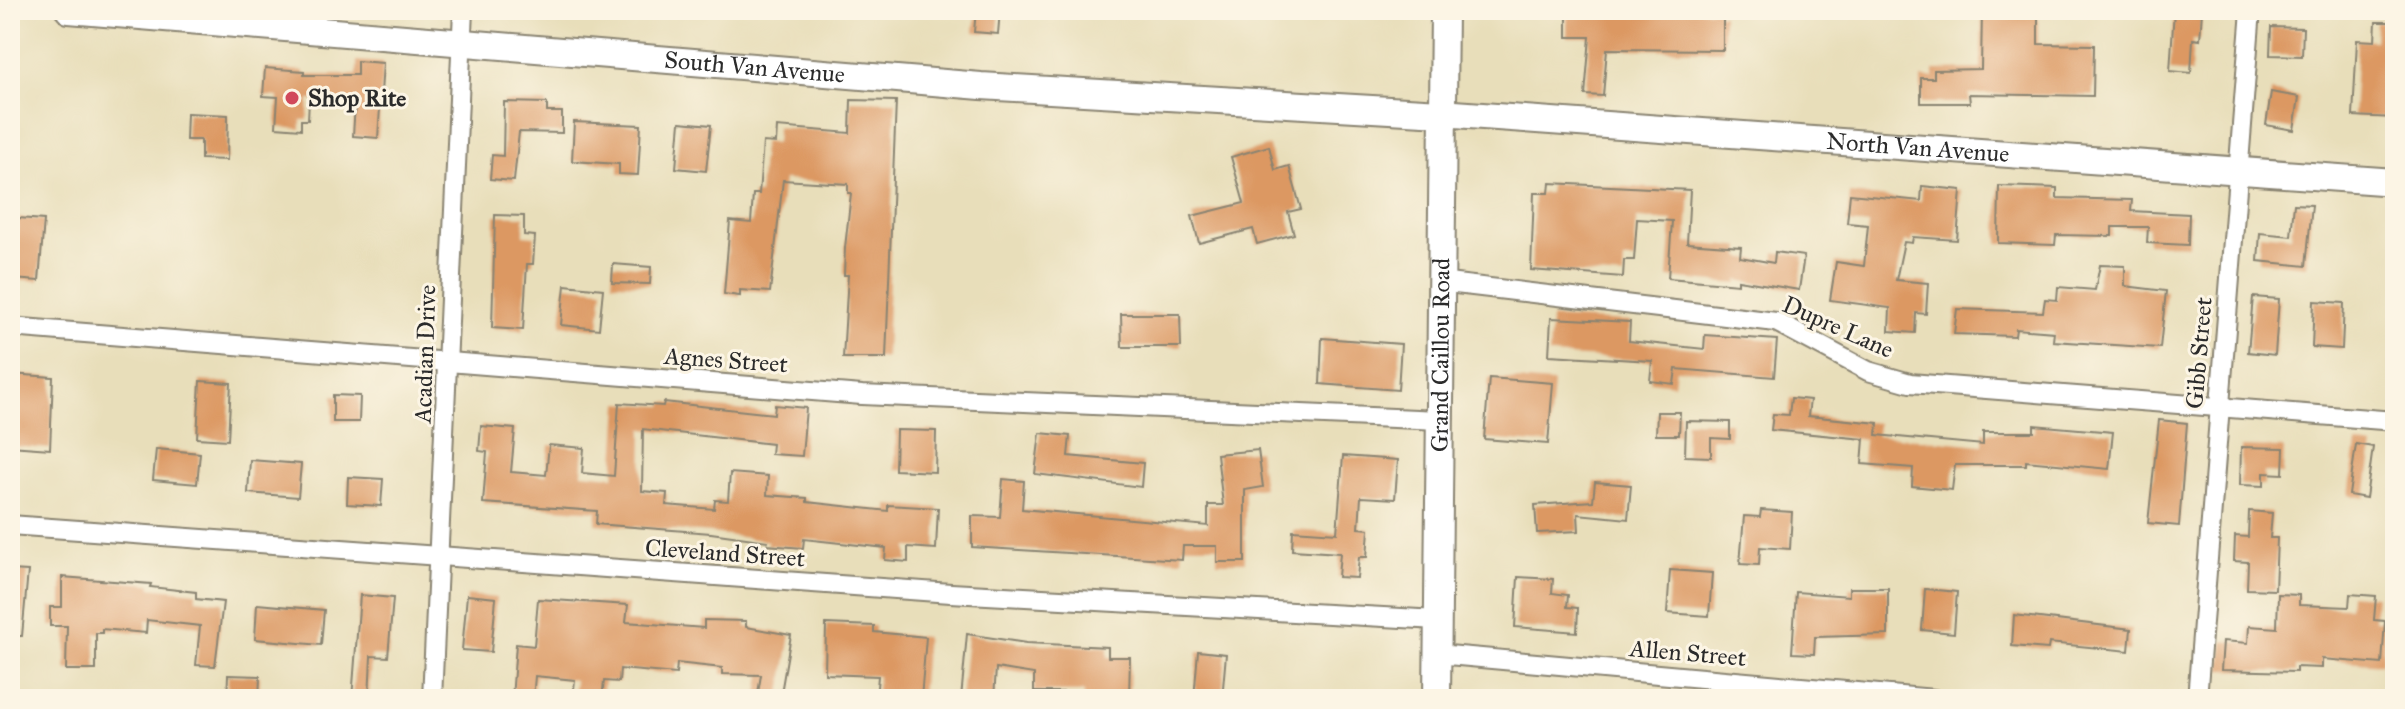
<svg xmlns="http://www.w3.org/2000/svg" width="2405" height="709" viewBox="0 0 2405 709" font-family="'IM FELL Great Primer',serif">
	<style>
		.building { fill: #dc9862 }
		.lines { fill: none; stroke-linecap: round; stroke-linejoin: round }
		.street-casing { stroke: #8a8472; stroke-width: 22 }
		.secondary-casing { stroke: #8a8472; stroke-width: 30 }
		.street { stroke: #fff; stroke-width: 18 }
		.secondary { stroke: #fff; stroke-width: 26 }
		.poi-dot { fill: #d1495b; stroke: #fcf5e5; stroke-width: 3 }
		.labels { text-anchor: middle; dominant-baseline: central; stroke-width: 6; stroke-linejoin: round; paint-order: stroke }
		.street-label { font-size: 24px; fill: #2b2b2b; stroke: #fcf5e5 }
		.poi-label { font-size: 24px; font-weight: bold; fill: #2b2b2b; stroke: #fcf5e5; text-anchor: start }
	</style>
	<rect width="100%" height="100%" fill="#fcf5e5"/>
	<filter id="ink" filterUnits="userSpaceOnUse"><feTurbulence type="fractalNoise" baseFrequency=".0125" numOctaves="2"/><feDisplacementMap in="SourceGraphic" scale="16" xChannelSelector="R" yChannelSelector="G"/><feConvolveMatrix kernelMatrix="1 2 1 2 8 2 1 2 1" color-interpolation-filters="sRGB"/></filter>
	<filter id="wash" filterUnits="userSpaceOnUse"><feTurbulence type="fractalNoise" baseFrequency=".006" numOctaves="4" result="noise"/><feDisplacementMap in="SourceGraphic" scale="32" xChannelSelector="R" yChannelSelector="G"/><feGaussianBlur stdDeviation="1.8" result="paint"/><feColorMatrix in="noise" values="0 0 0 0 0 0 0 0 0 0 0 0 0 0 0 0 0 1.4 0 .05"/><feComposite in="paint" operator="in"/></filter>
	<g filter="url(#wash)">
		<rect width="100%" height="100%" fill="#e8deba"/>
		<g id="blocks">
			<g class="building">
				<path d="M976 10H1000L998 34 974 32Z"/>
				<path d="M1584 10H1718V15H1723V50L1607 49 1603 96 1585 95 1590 37H1567V15L1584 16Z"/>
				<path d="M1982 10H2038V44L2094 45 2093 96 1969 94 1970 103H1921V78H1934V70L1981 69Z"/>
				<path d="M2174 10H2202L2200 40 2193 39 2191 73 2170 71Z"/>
				<path d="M2376 22H2395V118L2353 116 2357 40 2375 41Z"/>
				<path d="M2271 27 2303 28 2302 56 2270 55Z"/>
				<path d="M357 61 383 63 378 138 353 136 355 103 309 100 308 120H301V129L276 127 278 97 263 96 265 68 304 71V75H357Z"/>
				<path d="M2271 92 2299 97 2294 130 2266 125Z"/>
				<path d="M851 100 896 101 886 358H843L848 275H844L845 248 851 193H848V184L783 180 770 292 740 290V296L724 294 730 221 751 223 753 194H759L763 142 776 143 777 127 850 133Z"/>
				<path d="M504 102 547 103V112H562V133L519 132 514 181 490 179 492 155 503 156Z"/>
				<path d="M187 113 228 115 227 160 201 159V140H186Z"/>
				<path d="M574 122 641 125 638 175 619 174V164L572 161Z"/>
				<path d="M680 122 711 125 706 171 676 168Z"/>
				<path d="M1269 146 1275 170 1289 166 1301 209 1288 212 1294 234 1257 244 1253 229 1199 243 1192 216 1244 203 1231 157Z"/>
				<path d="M1550 183 1690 190 1687 243 1741 247 1740 257 1774 263 1775 252 1804 256 1799 290 1738 280V284L1668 278 1672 221 1637 219 1634 260H1624L1623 277 1531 270 1534 193H1549Z"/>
				<path d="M1922 186 1961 190 1957 240 1913 237 1912 243 1904 242 1896 280 1928 283 1926 314 1916 313 1915 333 1889 331 1890 308 1830 300 1836 262 1864 266 1868 225 1847 223 1850 194 1921 201Z"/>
				<path d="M1999 186 2057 188V198L2132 200 2131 211 2189 214 2188 245 2147 243 2148 227H2112V236L2056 235 2055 245 1998 243Z"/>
				<path d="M2294 204 2312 205 2306 266 2258 261 2260 233 2291 236Z"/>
				<path d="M495 215 524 216V235L535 236 533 264H527L523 330 492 328Z"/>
				<path d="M18 218 44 220 39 281 13 279 10 239 16 240Z"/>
				<path d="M613 264 651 267 650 284 612 283Z"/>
				<path d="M2100 265 2125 266V286L2166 291 2160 348 2053 341 2054 332 2016 329 2015 336 1954 334 1957 309 2043 312 2045 299 2057 300 2058 287 2095 290Z"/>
				<path d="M565 285 603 289 599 329 561 325Z"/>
				<path d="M2253 297 2279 299 2275 355 2248 352Z"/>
				<path d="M2314 301 2344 303 2342 349 2312 347Z"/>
				<path d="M1121 314H1180L1181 347H1122Z"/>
				<path d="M1551 318 1630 322 1629 341 1704 349 1705 335 1777 340 1774 377 1676 369 1674 384 1650 381 1652 361 1549 355Z"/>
				<path d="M1322 338 1401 344 1398 390 1320 384Z"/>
				<path d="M10 374 53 377 50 449 10 446Z"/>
				<path d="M1489 378 1553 383 1548 444 1484 439Z"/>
				<path d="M200 381 231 383 228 440 197 438Z"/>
				<path d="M333 395 360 396 359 422H333Z"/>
				<path d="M1791 398 1810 400 1808 416 1878 423 1877 435 1983 445V432H2034V425L2113 432 2109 469 2026 461V465H1955L1952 490 1912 486 1913 468 1862 464 1864 439 1771 430 1773 414 1789 415Z"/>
				<path d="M664 402 774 414 775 405 806 408 802 456 771 454 772 444 643 429 642 491 667 493 666 505 714 509 715 500 728 501 730 473 768 476 767 495 807 498V502L888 511V505L938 508 936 549 908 547V562L885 560 886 548 804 539 803 548 767 545 768 541 711 533 596 524 597 511 483 503 487 452 479 451 481 426 515 429 511 472 546 475 549 445 584 448 582 473 614 476 619 403 663 406Z"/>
				<path d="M1657 412H1680L1679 435H1656Z"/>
				<path d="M2159 420 2187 423 2179 526 2148 523Z"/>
				<path d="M1686 421 1730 422V439L1711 438V457L1685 456Z"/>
				<path d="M896 430 936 431 935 472 895 470Z"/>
				<path d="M1040 433 1070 436 1068 456 1143 463 1141 487 1035 474Z"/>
				<path d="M2356 444 2373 447 2366 498 2349 495Z"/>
				<path d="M2241 447 2284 448 2283 474 2264 473V486L2240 485Z"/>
				<path d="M156 449 200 453 197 484 153 480Z"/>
				<path d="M1258 450 1263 487 1245 490V562H1217V546H1183L1182 560 972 547V516L1000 517 1003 479 1024 481 1022 509 1208 526V505H1223L1217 454Z"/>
				<path d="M1343 456 1398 460 1395 499 1361 497 1359 528 1369 529 1367 557H1359L1357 578 1338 577 1340 553 1292 550 1293 530 1337 533Z"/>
				<path d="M250 460 301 464 298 497 248 493Z"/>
				<path d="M348 477 383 479 381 506 347 504Z"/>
				<path d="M1595 482 1631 485 1628 519 1578 514 1579 531 1537 533 1535 505 1593 501Z"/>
				<path d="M1761 510 1792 512 1790 549 1760 547 1759 565 1740 564 1744 516 1760 517Z"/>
				<path d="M2249 511 2272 513 2270 538H2277L2275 590 2247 589 2248 562 2234 561 2235 536 2248 537Z"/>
				<path d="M10 570 28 571 22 636H10Z"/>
				<path d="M1670 570 1712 573 1709 616 1667 613Z"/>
				<path d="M62 577 151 584 150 587 196 592V599L223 602 215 666 196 665 200 626 147 620 146 633 102 629V633H96V670H66L67 626H50V607H62Z"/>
				<path d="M1518 577 1553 579 1552 593 1568 595 1567 607 1578 608 1577 632 1515 627Z"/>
				<path d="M1849 588H1888V635L1815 637 1814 654 1792 653 1796 592 1849 596Z"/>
				<path d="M1925 589 1957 592 1954 633 1922 630Z"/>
				<path d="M2278 594 2299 595V605L2349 607 2350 594 2376 596 2374 620 2385 621 2382 664 2322 659V668L2296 667V672L2221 670 2223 641 2248 643 2249 626 2277 628Z"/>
				<path d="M360 595 393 598 388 657 371 656 369 699H352Z"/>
				<path d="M467 595 496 598 491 652 462 650Z"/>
				<path d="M538 599 628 605 626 622 704 628V620L746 621V627L791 635 780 699H757L761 675 722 674V668L677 663 676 674 620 669 619 682 604 681 602 699 573 698 575 680 535 676 533 699H512L516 644 534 646Z"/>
				<path d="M257 604 324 610 321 645 255 639Z"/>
				<path d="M2014 615 2131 629 2129 651 2049 643 2048 649 2012 646Z"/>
				<path d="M826 624 874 626V632L926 637 921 699H876L878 676 825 674Z"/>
				<path d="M967 634 1026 643 1108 647V657H1130L1129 699H1083L1084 692H1034V674L996 668 994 699H961Z"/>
				<path d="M1198 651 1226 654 1222 699H1194Z"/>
				<path d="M228 675 260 676 259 699H227Z"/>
			</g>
		</g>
	</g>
	<g filter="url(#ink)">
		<use href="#blocks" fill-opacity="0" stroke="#8a8472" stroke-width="2"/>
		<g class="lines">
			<defs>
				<g id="street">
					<path d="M1439 282 1776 322 1868 371 1910 383 2395 421"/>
					<path d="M10 327 862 395 1440 420"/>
					<path d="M10 525 951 593 1438 620"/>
					<path d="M1437 654 1934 699"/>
					<path d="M432 699 463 10"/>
					<path d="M2197 699 2251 10"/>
				</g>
				<g id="secondary">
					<path id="s1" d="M69 10 981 86 1441 113 2395 182"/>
					<path id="s2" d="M1437 699 1444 10"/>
				</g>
			</defs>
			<use href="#street" class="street-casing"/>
			<use href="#secondary" class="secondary-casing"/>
			<use href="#street" class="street"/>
			<use href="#secondary" class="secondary"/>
		</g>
	</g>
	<circle class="poi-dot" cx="292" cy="98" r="8"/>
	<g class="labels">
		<g class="street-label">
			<text stroke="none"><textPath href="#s1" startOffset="688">South Van Avenue</textPath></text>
			<text stroke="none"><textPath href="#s1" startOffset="1854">North Van Avenue</textPath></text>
			<text transform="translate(1838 327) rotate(24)">Dupre Lane</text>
			<text transform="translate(2199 353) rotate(-85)">Gibb Street</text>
			<text transform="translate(425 354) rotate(-88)">Acadian Drive</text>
			<text stroke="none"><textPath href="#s2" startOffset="344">Grand Caillou Road</textPath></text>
			<text transform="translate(726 360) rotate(4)">Agnes Street</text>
			<text transform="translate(725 553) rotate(4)">Cleveland Street</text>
			<text transform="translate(1688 653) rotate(5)">Allen Street</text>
		</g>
		<g class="poi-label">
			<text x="308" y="98">Shop Rite</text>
		</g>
	</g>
	<rect width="2405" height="709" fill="none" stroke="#fcf5e5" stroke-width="40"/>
</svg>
